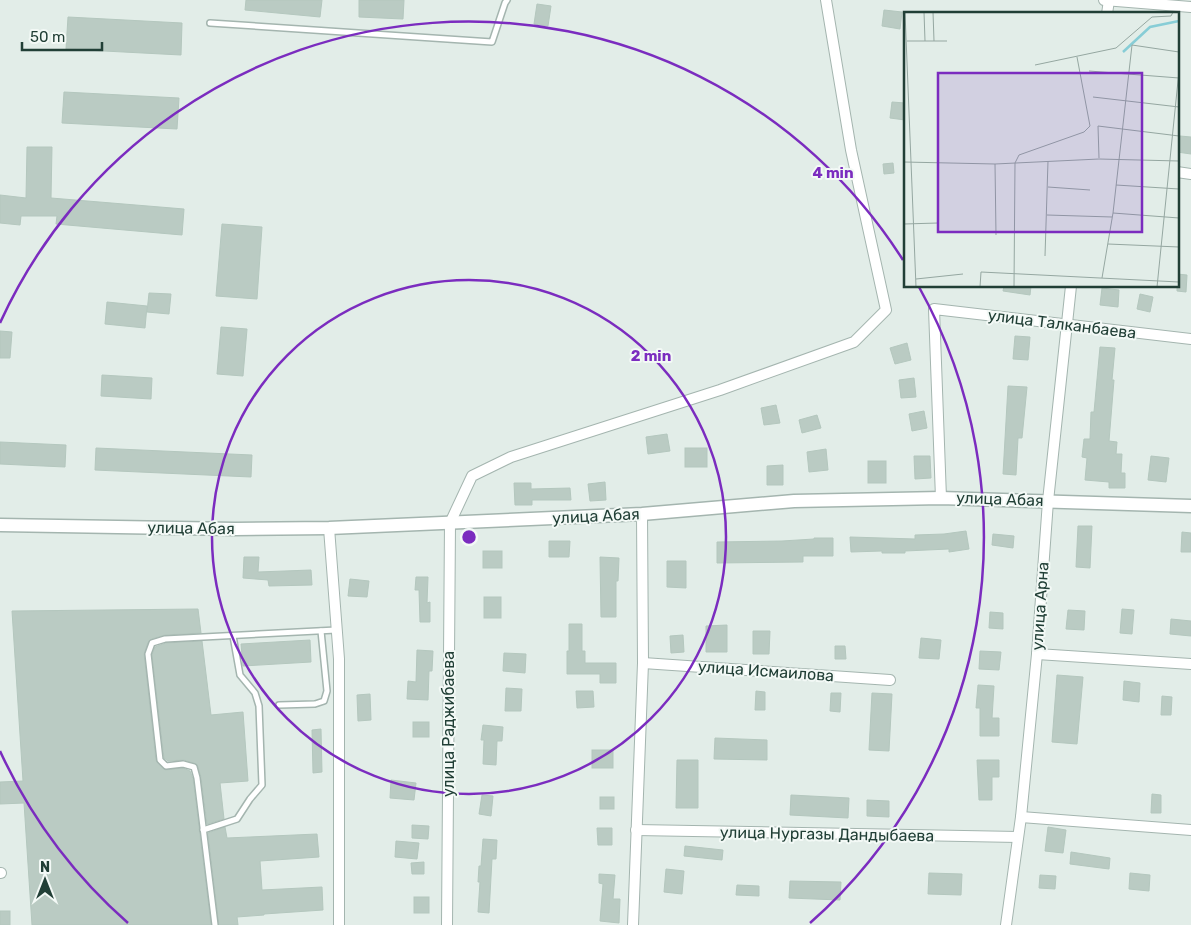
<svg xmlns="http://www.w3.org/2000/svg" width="1191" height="925" viewBox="0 0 1191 925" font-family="Rubik,sans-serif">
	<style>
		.building { fill: #bacbc3; stroke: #b4c7be }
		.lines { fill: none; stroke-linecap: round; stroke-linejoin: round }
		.service-casing { stroke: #a4b5af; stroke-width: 8 }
		.minor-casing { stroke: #a4b5af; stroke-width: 12 }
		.tertiary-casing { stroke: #a4b5af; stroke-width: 15 }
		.service { stroke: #fff; stroke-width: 5 }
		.minor { stroke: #fff; stroke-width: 10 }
		.tertiary { stroke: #fff; stroke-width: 12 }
		.ring { fill: none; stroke: #7b2cbf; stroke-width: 2.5 }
		.labels { text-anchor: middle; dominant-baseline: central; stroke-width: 4; stroke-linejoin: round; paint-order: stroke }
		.street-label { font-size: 16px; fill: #213f36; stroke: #f3f9f6 }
		.inset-river { fill: none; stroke: #87cdd6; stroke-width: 2.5 }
		.inset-road { fill: none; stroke: #95a7a1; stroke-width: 1 }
		.view { fill: #7b2cbf; fill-opacity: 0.15; stroke: #7b2cbf; stroke-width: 2.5 }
		.inset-edge { fill: none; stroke: #213f36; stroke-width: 2.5 }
		.centre { fill: #7b2cbf; stroke: #f3f9f6; stroke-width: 2.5 }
		.ring-label { font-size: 15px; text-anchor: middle; font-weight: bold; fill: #7b2cbf; stroke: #f3f9f6; stroke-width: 4; stroke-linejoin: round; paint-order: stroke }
	</style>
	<rect width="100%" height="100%" fill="#e2ede8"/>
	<g class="building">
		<path d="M246 0H322L320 17 245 10Z"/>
		<path d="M359 0H404L403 19 359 17Z"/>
		<path d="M537 4 551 6 548 26 534 24Z"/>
		<path d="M884 10 902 12 900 29 882 26Z"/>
		<path d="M68 17 182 23 181 55 66 49Z"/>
		<path d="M64 92 179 98 177 129 62 123Z"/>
		<path d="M892 102 905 103V120L890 118Z"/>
		<path d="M1180 136 1191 137V154L1177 152V141H1179Z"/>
		<path d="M27 147H52L51 198 184 209 182 235 56 224 57 216H21L20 225 0 223V195L26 198Z"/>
		<path d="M893 163 894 173 884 174 883 164Z"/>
		<path d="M222 224 262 227 257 299 216 296Z"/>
		<path d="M1177 274 1187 275 1186 292 1177 291Z"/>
		<path d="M1004 286H1031L1030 295 1003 291Z"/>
		<path d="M1102 288 1119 290 1118 307 1100 305Z"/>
		<path d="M149 293 171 294 169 314 147 312Z"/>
		<path d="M1140 294 1153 297 1150 312 1137 309Z"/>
		<path d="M107 302 147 306 145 328 105 324Z"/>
		<path d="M221 327 247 329 243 376 217 374Z"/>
		<path d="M0 331 12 332 10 358H0Z"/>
		<path d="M1015 336 1030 337 1028 360 1013 359Z"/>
		<path d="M907 343 911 360 895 364 890 348Z"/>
		<path d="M1100 347 1115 348 1112 380H1114L1109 441 1117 442 1116 454H1122L1121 473H1125V488H1109V482L1085 480 1087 458 1082 457 1084 439H1090L1091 412H1094Z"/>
		<path d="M102 375 152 378 151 399 101 396Z"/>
		<path d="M914 378 916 397 901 398 899 380Z"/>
		<path d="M1008 386 1027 387 1022 438H1018L1016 475 1003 474Z"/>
		<path d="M776 405 780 423 764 425 761 408Z"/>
		<path d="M924 411 927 428 912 431 909 414Z"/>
		<path d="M817 415 821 428 802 433 799 420Z"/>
		<path d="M667 434 670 451 648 454 646 437Z"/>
		<path d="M0 442 66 445 65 467 0 464Z"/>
		<path d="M96 448 252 455 251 477 95 470Z"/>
		<rect x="685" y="448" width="22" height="19"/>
		<path d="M826 449 828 470 809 472 807 452Z"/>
		<path d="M914 456H930L931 478 915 479Z"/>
		<path d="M1151 456 1169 458 1166 482 1148 480Z"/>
		<rect x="868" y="461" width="18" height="22"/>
		<path d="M783 465V485H767V466Z"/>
		<path d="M605 482 606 500 590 501 588 484Z"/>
		<path d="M514 483H531V489L570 488 571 500H532V505H515Z"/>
		<path d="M1078 526H1092L1090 568 1076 567Z"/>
		<path d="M966 531 969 549 949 552V549L905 551V553H882V551L851 552 850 537 915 539V535L944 534Z"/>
		<path d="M1182 532 1191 533V552H1181Z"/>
		<path d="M993 534 1014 536 1013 548 992 545Z"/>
		<path d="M814 538H833V556H803V562L717 563V542L782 541 814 539Z"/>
		<path d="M549 541H570L569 557H549Z"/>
		<rect x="483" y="551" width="19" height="17"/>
		<path d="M244 557H259L258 572 311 570 312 585 269 586 268 580 243 578Z"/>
		<path d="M600 557 619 558 618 581H616V617H601Z"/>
		<path d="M667 561H686V588L667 587Z"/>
		<path d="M416 577H428L427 603 430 602V622H420L419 590H415Z"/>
		<path d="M350 579 369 581 367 597 348 596Z"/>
		<rect x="484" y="597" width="17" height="21"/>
		<path d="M198 609 201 633 165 635 151 639 148 642 144 654 156 761 165 770 183 768 190 771 193 779 211 925H32L24 803 0 804V782L23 781 12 611Z"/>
		<path d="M1122 609 1134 610 1132 634 1120 633Z"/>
		<path d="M1068 610 1085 611 1084 630 1066 629Z"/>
		<path d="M990 612 1003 613V629L989 628Z"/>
		<path d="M1171 619 1191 621V636L1170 634Z"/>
		<path d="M569 624H582V651H585V663H616V683H600V674H567V651H569Z"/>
		<path d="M727 625V652H706V626Z"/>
		<path d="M753 631H770L769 654H753Z"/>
		<path d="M683 635 684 652 671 653 670 636Z"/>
		<path d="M921 638 941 640 939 659 919 658Z"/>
		<path d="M310 640 311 662 243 666 241 644Z"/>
		<path d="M202 641 211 715 243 712 248 781 220 783 224 819 207 824 201 777 197 764 184 760 168 761 164 758 152 655 155 647 166 643Z"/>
		<path d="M835 646H845L846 659H835Z"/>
		<path d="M417 650 433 651 432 671H429L428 700 407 699 408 681 416 682Z"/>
		<path d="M980 651 1001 652 999 670 979 669Z"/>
		<path d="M504 653 526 654 525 673 503 671Z"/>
		<path d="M1057 675 1083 677 1077 744 1052 742Z"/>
		<path d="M1124 681 1140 683 1139 702 1123 700Z"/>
		<path d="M978 685 994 686 992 718H999V736H980V708H976Z"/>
		<path d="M506 688 522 689 521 711H505Z"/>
		<path d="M576 691H593L594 707 577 708Z"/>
		<path d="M756 691 765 692V710H755Z"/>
		<path d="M831 693H841L840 712 830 711Z"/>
		<path d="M872 693 892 694 889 751 869 750Z"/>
		<path d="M370 694 371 720 358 721 357 695Z"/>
		<path d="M1162 696 1172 697 1171 715H1161Z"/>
		<rect x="413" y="722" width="16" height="15"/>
		<path d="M483 725 503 727 502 741H497L496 765 483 764 484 740H481Z"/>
		<path d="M321 729 322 772 313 773 312 730Z"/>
		<path d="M715 738 767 740V760L714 759Z"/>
		<rect x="592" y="750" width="21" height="18"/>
		<path d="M677 760H698V808H676Z"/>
		<path d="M977 760H999V777H992V800H979Z"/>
		<path d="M391 780 416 783 414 800 390 798Z"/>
		<path d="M1152 794 1161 795V813H1151Z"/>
		<path d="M482 795 493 796 491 816 479 814Z"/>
		<path d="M791 795 849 798 848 818 790 815Z"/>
		<rect x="600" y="797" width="14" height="12"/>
		<path d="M867 800 889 801V817L867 816Z"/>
		<path d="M412 825 429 826 428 839 412 838Z"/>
		<path d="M225 827 227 838 317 834 319 857 260 861 262 890 322 887 323 910 264 914V915L237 917 238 925H219L208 833Z"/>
		<path d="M1048 827 1066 830 1063 853 1045 851Z"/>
		<path d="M597 828H612V845H598Z"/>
		<path d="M483 839 497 840 496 859H492L489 913 478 912 480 882H478L479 866H481Z"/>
		<path d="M396 841 419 843 417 859 395 857Z"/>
		<path d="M685 846 723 850 722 860 684 856Z"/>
		<path d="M1071 852 1110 858 1109 869 1070 864Z"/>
		<path d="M424 862V874H412L411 863Z"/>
		<path d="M666 869 684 871 682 894 664 892Z"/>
		<path d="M929 873 962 874 961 895 928 894Z"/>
		<path d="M1130 873 1150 875 1149 891 1129 889Z"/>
		<path d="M599 874 615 875 613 899H620L619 923 600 921 603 884 599 883Z"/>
		<path d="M1040 875 1056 876 1055 889 1039 888Z"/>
		<path d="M790 881 841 882 840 900 789 898Z"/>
		<path d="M737 885 759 886V896L736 895Z"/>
		<rect x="414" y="897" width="15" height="16"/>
		<rect x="0" y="911" width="10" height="14"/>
	</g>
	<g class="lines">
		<defs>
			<g id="service">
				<path d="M210 23 492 42 505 3 507 0"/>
				<path d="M279 705 315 704 324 701 327 691 321 631"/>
				<path d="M203 830 237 819 250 799 262 785 259 706 255 693 240 675 233 636"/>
				<path d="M215 925 197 778 194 767 183 764 166 766 160 760 148 654 152 643 165 639 336 630"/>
			</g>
			<g id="minor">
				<path d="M1104 0 1191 7"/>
				<path d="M1107 14 1109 0"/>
				<path d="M1177 172 1191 174"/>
				<path d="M941 498 934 309 1191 339"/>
				<path d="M329 528 339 659V925"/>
				<path d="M1037 654 1191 664"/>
				<path d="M643 663 890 680"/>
				<path d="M1021 817 1191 830"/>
				<path d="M636 830 1018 837"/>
				<path d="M0 873H1"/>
				<path d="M447 925 450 523 472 476 511 457 720 390 854 342 886 310 851 150 826 0"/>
				<path d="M633 925 643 663 642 514"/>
				<path d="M1006 925 1021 817 1037 654 1048 501 1071 286"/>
			</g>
			<path id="tertiary" d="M0 525 235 529 329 528 642 514 794 501 941 498 1191 506"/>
		</defs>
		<use href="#service" class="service-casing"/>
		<use href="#minor" class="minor-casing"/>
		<use href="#tertiary" class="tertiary-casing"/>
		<use href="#service" class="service"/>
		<use href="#minor" class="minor"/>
		<use href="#tertiary" class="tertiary"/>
	</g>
	<g class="ring">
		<circle cx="469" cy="537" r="257"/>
		<path d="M128 923A515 515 0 0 1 0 751M0 323A515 515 0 0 1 903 260M919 287A515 515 0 0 1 810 923"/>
	</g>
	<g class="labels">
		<g class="street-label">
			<text transform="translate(1062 324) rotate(7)">улица Талканбаева</text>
			<text transform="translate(1000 499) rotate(2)">улица Абая</text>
			<text transform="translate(596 516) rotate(-3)">улица Абая</text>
			<text transform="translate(191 528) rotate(1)">улица Абая</text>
			<text transform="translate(1040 606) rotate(-86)">улица Арна</text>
			<text transform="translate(766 671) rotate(4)">улица Исмаилова</text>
			<text transform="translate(448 724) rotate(-90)">улица Раджибаева</text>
			<text transform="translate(827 834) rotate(1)">улица Нургазы Дандыбаева</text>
		</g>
	</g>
	<g transform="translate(904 12)">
		<rect width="275" height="275" fill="#e2ede8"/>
		<path class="inset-river" d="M219 40 246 15 275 9"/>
		<path class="inset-road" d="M1 0 12 275M20 0 21 29M29 0 30 29M3 29H43M131 53 212 36 248 5 267 4 269 0M185 59 275 66M189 85 275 95M195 146 194 114 275 124M0 150 91 152 195 147 275 149M91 152 92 223M212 173 275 177M144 175 186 178M209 201 275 206M143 203 208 205M0 212 34 211M204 232 275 235M141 244 144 149M198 266 209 201 228 33 275 40M12 267 59 262M76 275 77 260 275 270M110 275 111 151 115 143 180 120 186 114 173 45M253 275 275 59"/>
		<path class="view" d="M34 61H238V220H34Z"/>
		<rect width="275" height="275" class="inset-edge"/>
	</g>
	<circle cx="469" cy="537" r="8" class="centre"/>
	<g class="ring-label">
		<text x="833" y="178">4 min</text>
		<text x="651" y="361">2 min</text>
	</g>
	<g transform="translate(45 880)" stroke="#f3f9f6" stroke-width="4" paint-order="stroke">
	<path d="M0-4L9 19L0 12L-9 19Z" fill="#213f36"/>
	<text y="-8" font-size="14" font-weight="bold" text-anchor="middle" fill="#213f36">N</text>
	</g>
	<path d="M22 42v8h80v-8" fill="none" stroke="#213f36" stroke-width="2.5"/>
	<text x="30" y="42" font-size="15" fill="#213f36" stroke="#f3f9f6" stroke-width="4" paint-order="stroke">50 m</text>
</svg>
